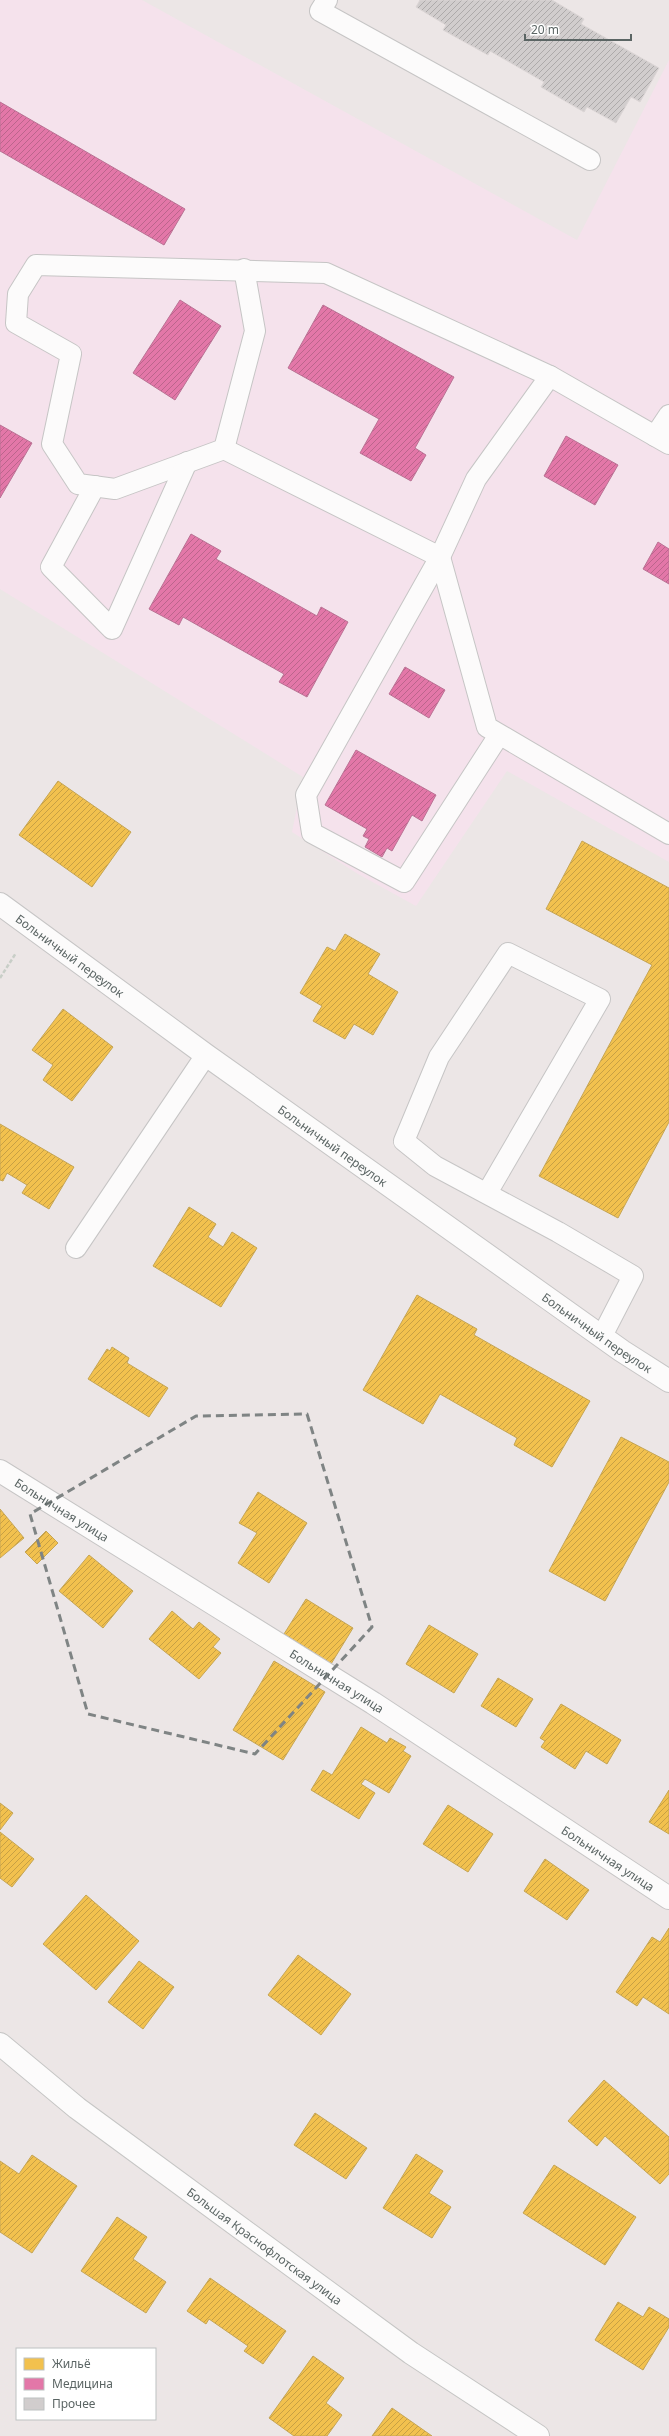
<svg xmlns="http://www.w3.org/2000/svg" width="669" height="2436" viewBox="0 0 669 2436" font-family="'Noto Sans',sans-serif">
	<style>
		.medical { fill: #f5e2ec }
		.homes { fill: url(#homes-hatch); stroke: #c5a555 }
		.health { fill: url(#health-hatch); stroke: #ba7294 }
		.building { fill: url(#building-hatch); stroke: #dcd6d6 }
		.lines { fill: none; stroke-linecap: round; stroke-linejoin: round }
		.lane-casing { stroke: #c6c5c5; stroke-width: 22 }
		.street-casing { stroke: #c6c5c5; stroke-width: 24 }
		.secondary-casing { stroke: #c6c6c5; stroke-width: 24 }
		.path { stroke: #c8cec7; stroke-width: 2.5; stroke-dasharray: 4 2; stroke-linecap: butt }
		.lane { stroke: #fcfbfb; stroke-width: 20 }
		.street { stroke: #fcfbfb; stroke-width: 22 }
		.secondary { stroke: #fcfbfb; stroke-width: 22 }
		.marked { fill: none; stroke: #7f8484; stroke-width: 3; stroke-dasharray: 8 5; stroke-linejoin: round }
		.labels { text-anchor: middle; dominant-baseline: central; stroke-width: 4; stroke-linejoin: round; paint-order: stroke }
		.street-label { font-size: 12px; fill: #5b6564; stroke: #fff }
	</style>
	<defs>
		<pattern id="homes-hatch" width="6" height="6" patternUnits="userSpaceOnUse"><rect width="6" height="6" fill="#f2c14e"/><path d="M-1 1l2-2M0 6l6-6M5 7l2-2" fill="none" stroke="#c7a044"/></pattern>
		<pattern id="health-hatch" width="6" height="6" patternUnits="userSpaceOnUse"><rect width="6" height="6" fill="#e377a8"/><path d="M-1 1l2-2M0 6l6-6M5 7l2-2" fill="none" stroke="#bb658c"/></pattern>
		<pattern id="building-hatch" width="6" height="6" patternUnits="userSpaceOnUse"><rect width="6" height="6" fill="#d1cdcd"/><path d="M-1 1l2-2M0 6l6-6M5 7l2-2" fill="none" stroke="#adaaaa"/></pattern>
	</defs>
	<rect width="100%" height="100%" fill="#ece6e6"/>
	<path class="medical" d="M0 0H142L577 240 669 60V862L507 771 416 906 358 874 292 832 303 777 0 589Z"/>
	<g class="homes">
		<path d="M58 781 131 832 92 887 19 835Z"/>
		<path d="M582 841 669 888V1122L618 1218 539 1176 652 965 546 909Z"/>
		<path d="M345 934 380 954 368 974 398 992 373 1035 354 1024 345 1039 313 1021 322 1006 300 993 327 947 335 951Z"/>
		<path d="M63 1009 113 1047 72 1101 43 1080 53 1065 32 1050Z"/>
		<path d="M0 1124 74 1167 49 1209 22 1193 27 1185 7 1173 3 1181 0 1180Z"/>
		<path d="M189 1207 216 1224 208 1237 223 1247 232 1232 257 1248 221 1307 153 1266Z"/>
		<path d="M417 1295 477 1329 474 1335 590 1401 552 1467 514 1445 517 1438 440 1394 423 1424 363 1390Z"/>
		<path d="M112 1347 129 1358 127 1363 168 1388 149 1417 88 1379 107 1349 110 1351Z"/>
		<path d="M621 1437 669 1462V1482L605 1601 549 1571Z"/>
		<path d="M258 1492 307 1523 269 1583 238 1563 257 1533 239 1523Z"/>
		<path d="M0 1509 24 1538 0 1558Z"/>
		<path d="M46 1531 58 1543 37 1564 25 1552Z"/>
		<path d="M89 1555 133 1591 103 1628 59 1591Z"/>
		<path d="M306 1599 353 1628 331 1664 284 1634Z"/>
		<path d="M172 1611 193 1629 199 1622 220 1639 213 1647 221 1653 199 1679 149 1639Z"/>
		<path d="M429 1625 478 1654 454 1693 406 1664Z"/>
		<path d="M274 1661 325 1692 283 1760 233 1730Z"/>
		<path d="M498 1678 533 1699 516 1727 481 1706Z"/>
		<path d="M561 1704 621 1740 607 1764 586 1751 575 1769 541 1747 545 1741 540 1738Z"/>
		<path d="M361 1727 387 1743 390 1738 406 1747 403 1751 411 1756 389 1793 365 1779 361 1784 375 1793 359 1819 311 1790 323 1770 332 1775Z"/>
		<path d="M669 1790V1834L649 1822Z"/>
		<path d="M0 1803 13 1813 0 1830Z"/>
		<path d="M448 1805 493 1834 468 1872 423 1844Z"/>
		<path d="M0 1832 34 1859 12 1887 0 1878Z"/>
		<path d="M545 1859 589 1890 567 1920 524 1891Z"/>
		<path d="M86 1895 139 1941 96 1990 43 1944Z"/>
		<path d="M669 1928V2014L643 1997 637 2006 616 1992 652 1937 660 1942Z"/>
		<path d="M298 1955 351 1994 321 2035 268 1995Z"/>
		<path d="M139 1961 174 1987 143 2029 108 2002Z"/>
		<path d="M604 2080 669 2137V2174L660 2184 605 2136 597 2146 568 2121Z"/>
		<path d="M315 2113 367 2148 346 2179 294 2145Z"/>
		<path d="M416 2154 443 2171 429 2193 451 2207 432 2238 383 2208Z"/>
		<path d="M32 2155 77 2186 32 2253 0 2232V2161L19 2174Z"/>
		<path d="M554 2165 636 2217 605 2265 523 2213Z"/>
		<path d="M117 2217 147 2237 133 2259 166 2282 146 2313 81 2271Z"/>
		<path d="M210 2278 286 2331 263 2364 244 2351 248 2346 209 2319 206 2324 187 2311Z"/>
		<path d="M618 2302 643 2317 649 2307 669 2319V2327L643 2370 595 2340Z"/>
		<path d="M313 2356 344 2378 326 2403 342 2415 327 2436H294L269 2418Z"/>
		<path d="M392 2408 432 2436H372Z"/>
	</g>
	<g class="health">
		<path d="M0 102 185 209 164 245 0 151Z"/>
		<path d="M180 300 221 326 175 400 133 373Z"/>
		<path d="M323 305 454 377 415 448 426 455 411 481 360 453 379 419 288 368Z"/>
		<path d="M0 425 32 443 0 498Z"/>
		<path d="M566 436 618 465 595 505 544 476Z"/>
		<path d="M191 534 221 551 216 559 317 616 321 607 348 622 307 697 279 682 284 674 183 617 179 625 149 609Z"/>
		<path d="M658 542 669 549V584L643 569Z"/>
		<path d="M405 667 445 690 429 718 389 694Z"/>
		<path d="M356 750 436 795 422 821 412 815 392 851 387 848 382 857 365 847 369 839 363 836 367 829 325 805Z"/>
	</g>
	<path class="building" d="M420 0H552L584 19 581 24 659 68 640 102 631 97 616 123 587 107 584 112 541 87 544 82 490 51 488 55 443 30 446 25 416 7Z"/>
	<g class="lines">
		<defs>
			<g id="lane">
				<path d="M327 0 320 11 590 160"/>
				<path d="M655 436 669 415"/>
				<path d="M669 444 550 376 326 273 36 265 18 294 16 323 71 354 52 444 78 484 115 489 224 449 440 557 487 727 669 834"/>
				<path d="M224 449 255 331 244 269"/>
				<path d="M95 486 51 567 112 629 187 462"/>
				<path d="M499 735 404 882 312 833 306 795 440 557 476 479 550 376"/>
				<path d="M487 1193 600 999 508 953 439 1057 404 1141 435 1166 558 1232 633 1276 602 1336"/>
				<path d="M76 1248 206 1055"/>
			</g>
			<g id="street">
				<path id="s1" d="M0 904 206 1055 622 1351 669 1381"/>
				<path id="s2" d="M0 1471 373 1703 669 1898"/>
			</g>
			<g id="secondary">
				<path id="s3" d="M0 2044 77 2108 411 2353 538 2436"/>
			</g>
		</defs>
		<use href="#lane" class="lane-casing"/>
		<use href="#street" class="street-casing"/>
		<use href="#secondary" class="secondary-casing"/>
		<path class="path" d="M0 978 16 953"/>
		<use href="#lane" class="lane"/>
		<use href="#street" class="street"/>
		<use href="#secondary" class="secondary"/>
	</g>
	<path class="marked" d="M307 1414 372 1627 255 1754 88 1714 30 1514 196 1416Z"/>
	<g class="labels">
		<g class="street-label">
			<text stroke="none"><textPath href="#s1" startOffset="87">Больничный переулок</textPath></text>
			<text stroke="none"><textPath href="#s1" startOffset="411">Больничный переулок</textPath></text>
			<text stroke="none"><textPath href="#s1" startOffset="735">Больничный переулок</textPath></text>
			<text stroke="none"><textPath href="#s2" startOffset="73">Больничная улица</textPath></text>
			<text stroke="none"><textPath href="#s2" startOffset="397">Больничная улица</textPath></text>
			<text stroke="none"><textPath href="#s2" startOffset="721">Больничная улица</textPath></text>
			<text stroke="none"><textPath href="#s3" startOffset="333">Большая Краснофлотская улица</textPath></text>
		</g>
	</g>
	<rect x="16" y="2348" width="140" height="72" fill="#ffffff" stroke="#bdc1c1"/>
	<rect x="24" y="2358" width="20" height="12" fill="#f2c14e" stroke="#bdc1c1"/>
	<text x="52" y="2368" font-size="12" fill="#5b6564">Жильё</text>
	<rect x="24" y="2378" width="20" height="12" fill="#e377a8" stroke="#bdc1c1"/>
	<text x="52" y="2388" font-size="12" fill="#5b6564">Медицина</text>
	<rect x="24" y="2398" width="20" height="12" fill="#d1cdcd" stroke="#bdc1c1"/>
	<text x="52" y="2408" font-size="12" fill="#5b6564">Прочее</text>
	<path d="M525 34v6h106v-6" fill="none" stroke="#5b6564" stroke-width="2"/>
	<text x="531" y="34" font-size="12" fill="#5b6564" stroke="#ffffff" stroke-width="3" paint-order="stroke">20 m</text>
</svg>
